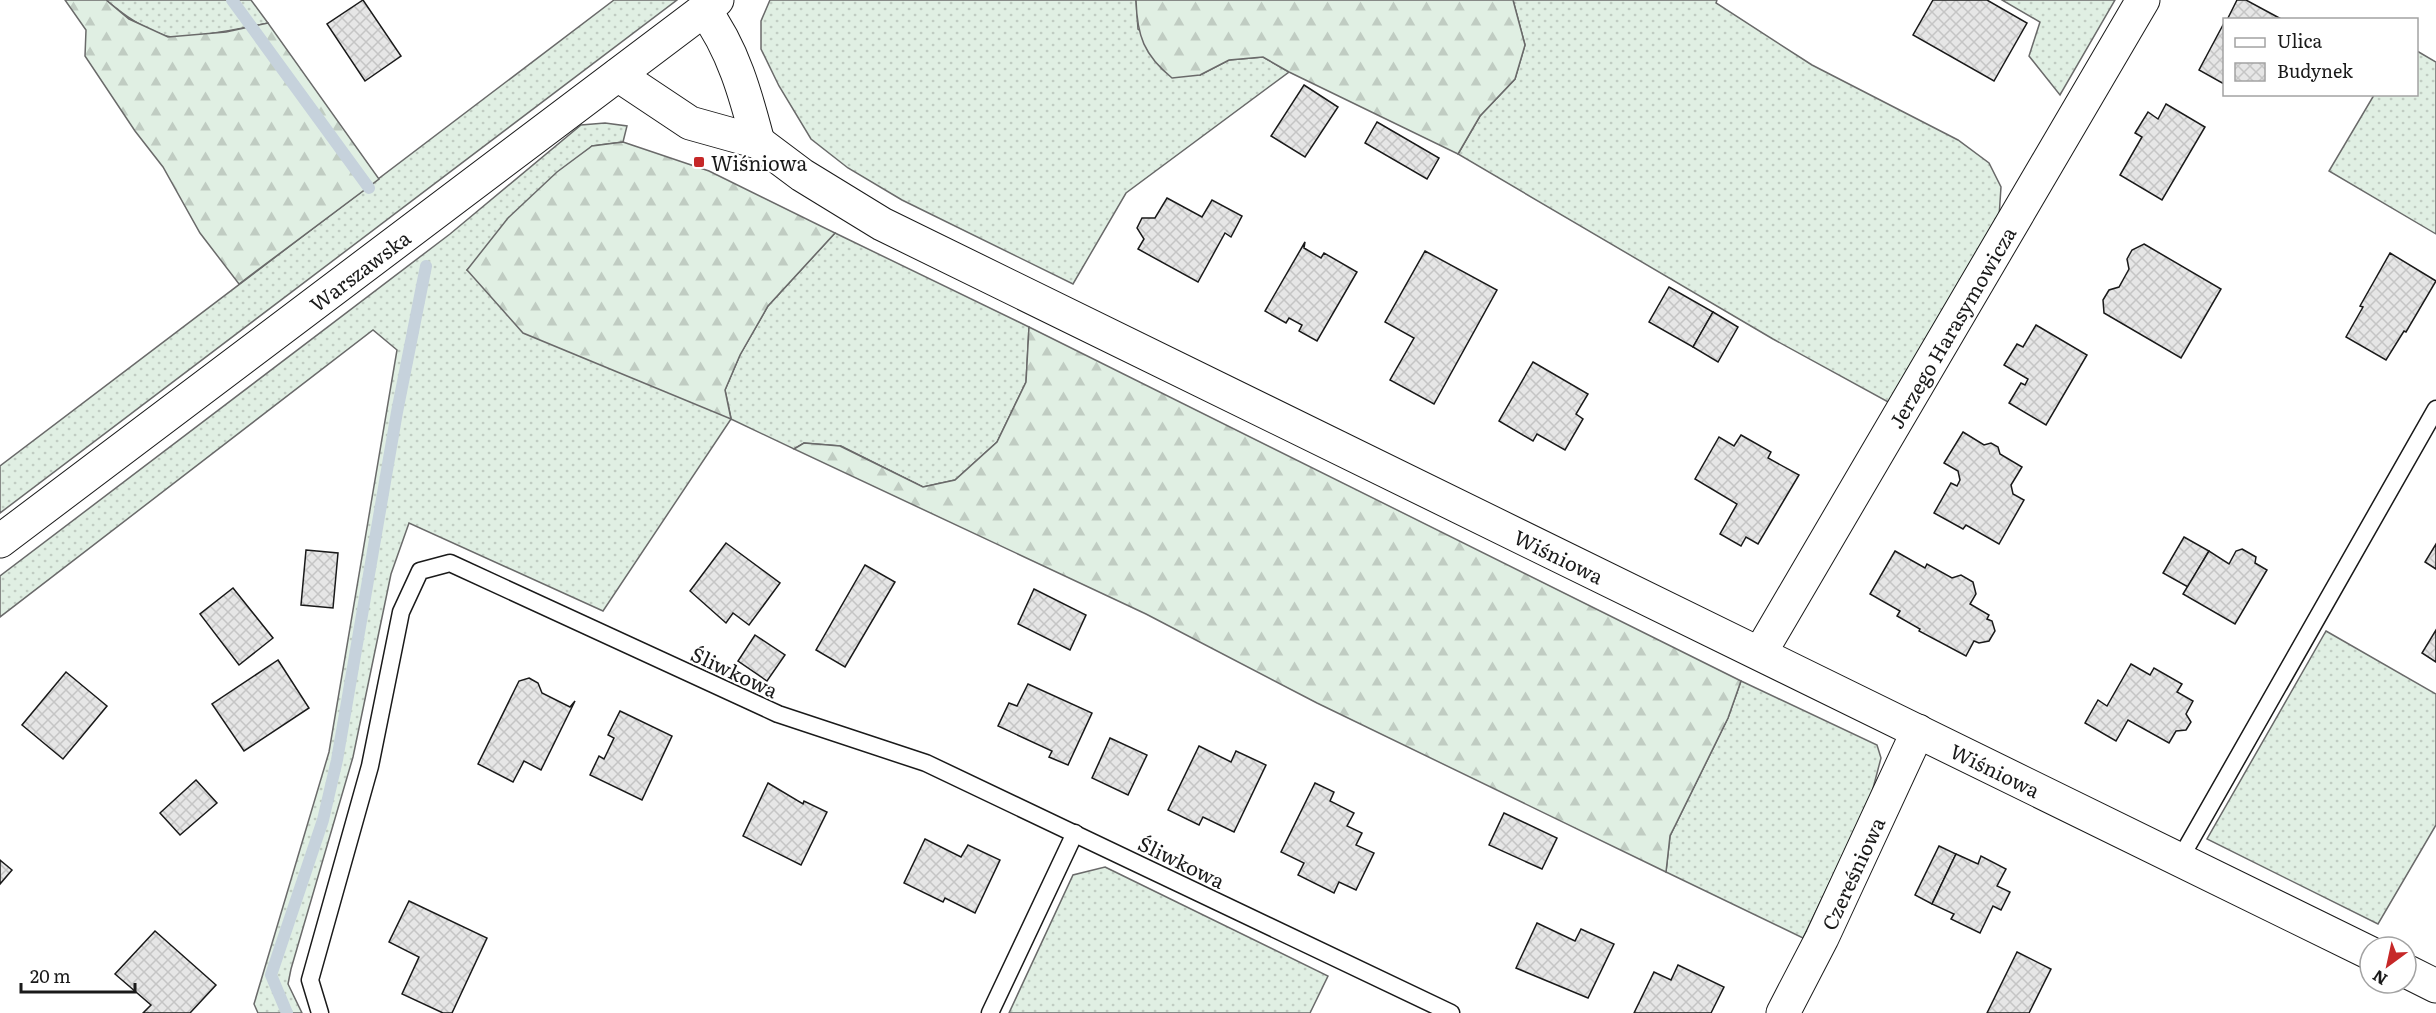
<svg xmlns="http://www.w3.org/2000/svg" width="2436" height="1013" viewBox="0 0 2436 1013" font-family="Literata,serif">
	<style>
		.grass { fill: url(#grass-dots); stroke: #6a6a6a; stroke-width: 1.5 }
		.forest { fill: url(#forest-firs); stroke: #6a6a6a; stroke-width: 1.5 }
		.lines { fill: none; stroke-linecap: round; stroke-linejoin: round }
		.stream { stroke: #c6d2dc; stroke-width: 12 }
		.building { fill: url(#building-cross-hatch); stroke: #1a1a1a; stroke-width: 1.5 }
		.lane-casing { stroke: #1a1a1a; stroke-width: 19 }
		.street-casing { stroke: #1a1a1a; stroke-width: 35 }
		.primary-casing { stroke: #1a1a1a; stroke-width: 35 }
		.lane { stroke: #fff; stroke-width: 16 }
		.street { stroke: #fff; stroke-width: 33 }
		.primary { stroke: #fff; stroke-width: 33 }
		.poi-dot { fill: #c62828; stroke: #fff; stroke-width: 2 }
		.labels { text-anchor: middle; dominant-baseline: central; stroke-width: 4.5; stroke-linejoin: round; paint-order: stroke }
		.poi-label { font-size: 20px; fill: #1a1a1a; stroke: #fff; text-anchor: start }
		.street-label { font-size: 20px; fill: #1a1a1a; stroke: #fff }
	</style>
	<defs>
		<pattern id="grass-dots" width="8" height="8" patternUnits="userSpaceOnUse" patternTransform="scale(1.5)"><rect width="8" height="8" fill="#e0efe3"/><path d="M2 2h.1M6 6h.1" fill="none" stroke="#c0ccc2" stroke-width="1.8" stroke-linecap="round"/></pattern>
		<pattern id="forest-firs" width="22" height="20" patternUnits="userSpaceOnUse" patternTransform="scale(1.5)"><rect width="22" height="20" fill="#e0efe3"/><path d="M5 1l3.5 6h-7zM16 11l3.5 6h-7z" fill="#c0ccc2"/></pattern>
		<pattern id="building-cross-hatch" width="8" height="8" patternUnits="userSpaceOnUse" patternTransform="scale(1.5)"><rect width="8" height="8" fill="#e6e6e6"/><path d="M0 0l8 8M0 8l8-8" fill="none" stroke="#c5c5c5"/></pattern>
	</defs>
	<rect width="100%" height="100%" fill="#fff"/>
	<g class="grass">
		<path d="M106 0H251L268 23C248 27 182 41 166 36 143 29 124 15 106 0Z"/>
		<path d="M614 0H677L0 513V466Z"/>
		<path d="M770 0H1136L1138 29 1200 75 1229 60 1263 57 1289 72 1126 193 1073 284 902 200 848 168 811 139 779 86 761 49V21Z"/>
		<path d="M1513 0H1717L1716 3 1812 65 1958 140 1989 163 2001 187 1999 217 1890 403 1773 339 1458 154 1480 116 1515 79 1525 45Z"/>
		<path d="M2002 0H2115L2060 95 2029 56 2040 22Z"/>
		<path d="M2417 51 2436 62V234L2329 171 2374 95 2416 94Z"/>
		<path d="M605 123 627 126 623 142 592 146 467 270 731 418 725 390 740 355 768 306 835 233 1029 327 1026 382 997 442 955 480 923 487 841 446 804 443 794 449 731 419 603 611 409 523 391 574 353 757 291 969 288 984 302 1013H258L254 1004 329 752 397 350 373 330 0 617V576L450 234 581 125Z"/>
		<path d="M2326 631 2436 694V825L2378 924 2207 839Z"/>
		<path d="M1741 681 1877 745 1881 758 1871 796 1803 938 1666 872 1670 836 1728 718Z"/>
		<path d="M1105 867 1328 976 1310 1013H1009L1073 875Z"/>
	</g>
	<g class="forest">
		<path d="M65 0H106L129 19 168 37 226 32 268 23 379 179 239 284 200 233 163 167 135 131 85 56 86 30Z"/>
		<path d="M1136 0H1513L1525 45 1515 79 1480 116 1458 154 1289 72 1263 57 1229 60 1200 75 1172 78C1144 55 1137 36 1136 0Z"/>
		<path d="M623 142 709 171 835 233 768 306 740 355 725 390 731 419 523 333 467 270 508 218 557 172 592 146Z"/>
		<path d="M1029 327 1741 681 1728 718 1670 836 1666 872 1317 703 1146 614 794 449 804 443 840 446 923 487 955 480 997 442 1026 382Z"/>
	</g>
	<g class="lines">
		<g class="stream">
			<path d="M232 0 369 188"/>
			<path d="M287 1013 271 975 323 820 337 760 397 412 426 266"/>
		</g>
	</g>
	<g class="building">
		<path d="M363 0 401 56 365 81 327 24Z"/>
		<path d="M1933 0H1987L2027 23 1994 81 1913 35Z"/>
		<path d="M2237 0H2246L2283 20H2227Z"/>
		<path d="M2224 23V84L2199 70Z"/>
		<path d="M1304 85 1338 107 1305 157 1271 136Z"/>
		<path d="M2166 104 2205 127 2162 200 2120 175 2142 137 2135 133 2148 112 2158 119Z"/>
		<path d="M1377 122 1439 158 1427 179 1365 143Z"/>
		<path d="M1167 198 1202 217 1212 200 1242 216 1231 237 1225 233 1198 282 1138 249 1144 239 1137 228 1142 218H1155Z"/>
		<path d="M1305 242 1304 248 1321 258 1324 253 1357 272 1317 341 1299 331 1302 325 1289 318 1286 323 1265 311Z"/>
		<path d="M2144 244 2221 289 2181 358 2104 313 2103 300 2109 290 2119 287 2129 269 2127 259 2132 250Z"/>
		<path d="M1425 251 1497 290 1434 404 1390 380 1414 338 1385 322Z"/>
		<path d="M2390 253 2436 281 2406 332 2404 331 2386 360 2346 337 2363 307 2360 306Z"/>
		<path d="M1669 287 1713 312 1693 347 1649 322Z"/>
		<path d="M1713 312 1738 327 1718 362 1693 347Z"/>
		<path d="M2036 325 2087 355 2046 425 2009 403 2021 383 2025 385 2028 379 2004 365 2017 344 2023 347Z"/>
		<path d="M1533 362 1588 394 1576 414 1583 419 1565 450 1537 434 1533 441 1499 421Z"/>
		<path d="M1963 432 1984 445 1991 443 1998 447 2000 454 2022 467 2011 485 2013 494 2024 500 1999 544 1966 525 1963 529 1934 513 1951 483 1957 486 1960 480 1958 471 1944 463Z"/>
		<path d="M1741 435 1771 452 1768 458 1799 475 1758 544 1746 537 1741 546 1720 534 1737 504 1695 479 1719 437 1734 446Z"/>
		<path d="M2184 537 2209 551 2188 587 2163 573Z"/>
		<path d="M726 543 780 583 749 625 733 613 726 623 690 591Z"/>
		<path d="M2436 544V569L2425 562Z"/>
		<path d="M2242 549 2256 557 2255 563 2267 570 2235 624 2183 594 2209 551 2229 564 2236 551Z"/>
		<path d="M306 550 338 553 333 608 301 605Z"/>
		<path d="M1895 551 1925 568 1927 564 1952 578 1961 575 1973 582 1976 594 1970 604 1989 615 1987 619 1992 621 1995 631 1989 641 1979 643 1974 641 1966 656 1919 631 1920 629 1897 616 1900 611 1870 594Z"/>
		<path d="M865 565 895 582 845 667 816 650Z"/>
		<path d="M233 588 273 638 239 665 200 614Z"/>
		<path d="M1034 589 1086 615 1070 650 1018 624Z"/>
		<path d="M2436 630V662L2422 653Z"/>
		<path d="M755 635 785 655 767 681 738 661Z"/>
		<path d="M278 660 309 708 244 751 212 704Z"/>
		<path d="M2131 664 2150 675 2154 668 2182 684 2177 692 2193 701 2186 714 2191 722 2186 730 2176 731 2169 743 2128 720 2116 741 2085 723 2098 700 2107 706Z"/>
		<path d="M66 672 107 706 63 759 22 725Z"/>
		<path d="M529 678 538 683 542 693 570 707 575 701 541 770 524 761 513 782 478 764 519 681Z"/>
		<path d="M1028 684 1092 713 1068 765 1049 757 1052 751 998 726 1009 703 1017 706Z"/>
		<path d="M620 711 672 736 642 800 590 775 599 756 604 759 614 738 608 735Z"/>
		<path d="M1110 738 1147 755 1128 795 1092 778Z"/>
		<path d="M1199 746 1231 762 1236 751 1266 765 1234 832 1203 817 1199 825 1168 810Z"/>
		<path d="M196 780 217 803 180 835 160 813Z"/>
		<path d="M768 783 803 804 804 801 827 812 801 865 743 836Z"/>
		<path d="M1315 783 1334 792 1330 801 1354 813 1347 826 1362 833 1356 845 1374 853 1356 890 1339 882 1334 893 1298 875 1304 863 1281 852Z"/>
		<path d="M1504 813 1557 838 1542 869 1489 845Z"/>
		<path d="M925 839 961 857 968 845 1000 860 975 913 945 898 943 902 904 883Z"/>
		<path d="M1939 846 1956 854 1932 904 1915 895Z"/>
		<path d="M1956 854 1978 864 1981 856 2006 869 1997 886 2010 892 2001 910 1993 906 1980 933 1951 919 1954 914 1932 904Z"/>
		<path d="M0 860 12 870 0 884Z"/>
		<path d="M409 901 487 938 452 1013H443L402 994 419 957 389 942Z"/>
		<path d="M1537 923 1575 941 1581 929 1614 944 1588 998 1516 968Z"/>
		<path d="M155 931 216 985 190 1013H143L151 1005 115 974Z"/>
		<path d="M2017 952 2051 969 2029 1013H1987Z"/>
		<path d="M1678 965 1724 987 1711 1013H1634L1654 972 1671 980Z"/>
	</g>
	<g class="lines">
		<defs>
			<g id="lane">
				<path d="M2180 859 2436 409"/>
				<path d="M320 1013 310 980 370 766 401 612 420 571 450 563 778 714 926 763 1451 1013"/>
				<path d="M990 1013 1075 833"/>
			</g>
			<g id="street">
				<path d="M704 10C733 48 746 96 758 142"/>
				<path id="s1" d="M618 75 690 123 758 142 802 175 882 224 2370 953"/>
				<path id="s2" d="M1760 653 2143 0"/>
				<path d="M2406 971 2436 986"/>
				<path id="s3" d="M1783 1013 1822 938 1918 731"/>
			</g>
			<g id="primary">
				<path id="s4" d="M0 541 717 0"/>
			</g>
		</defs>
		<use href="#lane" class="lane-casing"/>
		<use href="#street" class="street-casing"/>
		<use href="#primary" class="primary-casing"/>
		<use href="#lane" class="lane"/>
		<use href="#street" class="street"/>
		<use href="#primary" class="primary"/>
	</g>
	<rect class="poi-dot" x="693" y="156" width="12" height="12" rx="3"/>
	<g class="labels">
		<g class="poi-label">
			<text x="711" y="162">Wiśniowa</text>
		</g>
		<g class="street-label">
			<text stroke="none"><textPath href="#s4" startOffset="450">Warszawska</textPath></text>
			<text stroke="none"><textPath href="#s2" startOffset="378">Jerzego Harasymowicza</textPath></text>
			<text stroke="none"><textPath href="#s1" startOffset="1060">Wiśniowa</textPath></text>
			<text transform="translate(735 671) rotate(25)">Śliwkowa</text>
			<text stroke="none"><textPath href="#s1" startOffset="1546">Wiśniowa</textPath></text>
			<text transform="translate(1182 861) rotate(26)">Śliwkowa</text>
			<text stroke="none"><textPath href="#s3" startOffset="156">Czereśniowa</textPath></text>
		</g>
	</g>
	<rect x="2223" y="18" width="195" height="78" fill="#ffffff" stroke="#a3a3a3" stroke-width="1.5"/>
	<rect x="2235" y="38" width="30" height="9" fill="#ffffff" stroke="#a3a3a3" stroke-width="1.5"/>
	<text x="2277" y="48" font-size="18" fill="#1a1a1a">Ulica</text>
	<rect x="2235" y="63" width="30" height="18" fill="url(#building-cross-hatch)" stroke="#a3a3a3" stroke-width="1.5"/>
	<text x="2277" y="78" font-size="18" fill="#1a1a1a">Budynek</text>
	<g transform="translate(2388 965) rotate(213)"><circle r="28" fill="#ffffff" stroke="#a3a3a3" stroke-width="1.5"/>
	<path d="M0-4.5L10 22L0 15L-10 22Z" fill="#c62828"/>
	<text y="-9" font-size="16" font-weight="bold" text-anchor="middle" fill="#1a1a1a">N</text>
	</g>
	<path d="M21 983v9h114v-9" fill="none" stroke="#1a1a1a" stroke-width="3"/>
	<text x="30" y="983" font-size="18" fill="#1a1a1a" stroke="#ffffff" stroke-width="4.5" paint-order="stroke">20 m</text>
</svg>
